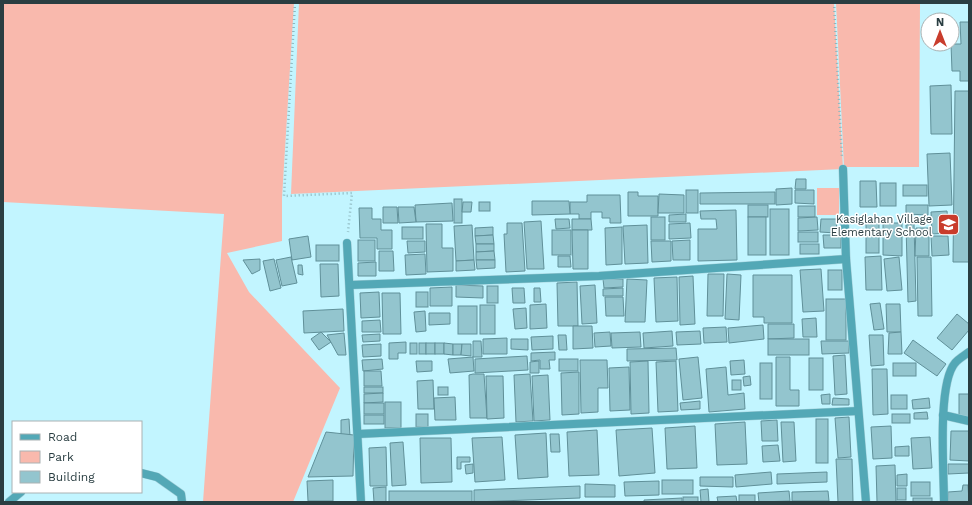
<svg xmlns="http://www.w3.org/2000/svg" width="972" height="505" viewBox="0 0 972 505" font-family="'Work Sans',sans-serif">
	<style>
		.green { fill: #f9b9ad }
		.building { fill: #93c5ce; stroke: #609099 }
		.lines { fill: none; stroke-linecap: round; stroke-linejoin: round }
		.service-casing { stroke: #a4d0d9; stroke-width: 9 }
		.minor-casing { stroke: #a4d0d9; stroke-width: 9 }
		.tertiary-casing { stroke: #a4d0d9; stroke-width: 9 }
		.path { stroke: #8db6bd; stroke-width: 2.5; stroke-dasharray: 1 3; stroke-linecap: butt }
		.service { stroke: #53a8b6; stroke-width: 8 }
		.minor { stroke: #53a8b6; stroke-width: 8 }
		.tertiary { stroke: #53a8b6; stroke-width: 8 }
		.labels { text-anchor: middle; dominant-baseline: central; stroke-width: 3; stroke-linejoin: round; paint-order: stroke }
		.poi-label { font-size: 11px; fill: #2a3e42; stroke: #fff; text-anchor: end }
	</style>
	<rect width="100%" height="100%" fill="#c2f5ff"/>
	<g class="green">
		<path d="M3 3H294L282 198V241L227 253 249 292 340 388 293 502H203L224 214 3 202Z"/>
		<path d="M299 3H834L843 169 291 194Z"/>
		<path d="M836 3H920L919 167H844Z"/>
		<rect x="817" y="188" width="22" height="27"/>
	</g>
	<g class="building">
		<path d="M960 22H969V81H960V71H952L951 44H961Z"/>
		<path d="M951 85 952 134H931L930 86Z"/>
		<path d="M955 91H969V262H953Z"/>
		<path d="M950 153 952 205 929 206 927 154Z"/>
		<path d="M796 179H806V189H795Z"/>
		<path d="M860 181H876L877 207H860Z"/>
		<rect x="880" y="183" width="16" height="23"/>
		<rect x="903" y="185" width="24" height="11"/>
		<path d="M792 188V204L776 205V189Z"/>
		<rect x="686" y="190" width="12" height="23"/>
		<path d="M795 190H814V204L795 203Z"/>
		<path d="M628 192H638V196H658V216H628Z"/>
		<path d="M775 192V204H700V193Z"/>
		<path d="M659 194 684 195V213H658Z"/>
		<path d="M587 195H620L621 223H610V218H602V212H591V219H579V214H570V202H587Z"/>
		<rect x="454" y="199" width="8" height="24"/>
		<path d="M532 201H569L570 214 532 215Z"/>
		<path d="M463 202H472L471 212H462Z"/>
		<rect x="479" y="202" width="11" height="9"/>
		<path d="M452 203 453 221 416 222 415 205Z"/>
		<rect x="748" y="205" width="20" height="12"/>
		<path d="M906 205H928V215L906 214Z"/>
		<rect x="798" y="206" width="17" height="11"/>
		<path d="M383 207H397L398 223H383Z"/>
		<path d="M398 207H414L416 222 399 223Z"/>
		<path d="M359 208H372V219H381V230H392V249H377V238H360Z"/>
		<rect x="770" y="209" width="19" height="46"/>
		<path d="M736 210 737 260 698 261V229H717L716 219H701L700 211Z"/>
		<path d="M947 211 949 233 932 234 931 212Z"/>
		<path d="M686 214V222H669V215Z"/>
		<rect x="651" y="217" width="14" height="23"/>
		<rect x="748" y="217" width="18" height="38"/>
		<path d="M817 217 818 230 798 231V218Z"/>
		<path d="M555 219H569L570 228 556 229Z"/>
		<path d="M572 219H591L592 230H572Z"/>
		<path d="M821 219H837L836 233 820 232Z"/>
		<path d="M541 221 544 269H527L524 222Z"/>
		<rect x="866" y="222" width="13" height="31"/>
		<path d="M507 223H522L525 271 506 272 504 234H507Z"/>
		<path d="M690 223 691 238 669 239V224Z"/>
		<path d="M883 223H902V256L883 255Z"/>
		<path d="M426 224H442V248H453V271L427 272Z"/>
		<path d="M914 224 916 301 908 302 906 225Z"/>
		<path d="M472 225 474 260 456 261 454 226Z"/>
		<path d="M647 225 648 263 625 264 623 226Z"/>
		<rect x="402" y="227" width="21" height="12"/>
		<path d="M493 227V235L475 236V228Z"/>
		<path d="M622 227V264L606 265 605 228Z"/>
		<path d="M916 228H929V256H915Z"/>
		<rect x="552" y="230" width="19" height="25"/>
		<path d="M572 230H588V269H573Z"/>
		<rect x="798" y="232" width="20" height="10"/>
		<path d="M493 235 494 244H476L475 236Z"/>
		<path d="M823 235H841V248H824Z"/>
		<path d="M308 236 311 257 292 260 289 239Z"/>
		<path d="M931 236H948L949 255 932 256Z"/>
		<rect x="358" y="240" width="17" height="21"/>
		<path d="M690 240V260H673L672 241Z"/>
		<path d="M407 241H425V252L408 253Z"/>
		<path d="M651 241H671V261L652 262Z"/>
		<path d="M476 244H494V251L476 252Z"/>
		<rect x="800" y="244" width="19" height="10"/>
		<rect x="316" y="245" width="23" height="16"/>
		<path d="M379 251H393L394 271H379Z"/>
		<path d="M494 251 495 260H476V252Z"/>
		<path d="M425 254 426 274 406 275 405 255Z"/>
		<path d="M558 256H570L571 267H558Z"/>
		<path d="M881 256 882 290H866L865 257Z"/>
		<path d="M291 257 297 283 282 286 276 260Z"/>
		<path d="M899 257 902 290 887 291 884 259Z"/>
		<path d="M917 257H931L932 316H918Z"/>
		<path d="M260 259V270L252 274 243 260Z"/>
		<path d="M274 259 281 288 270 291 263 261Z"/>
		<path d="M474 260 475 270 456 271V261Z"/>
		<path d="M476 260H495V268L477 269Z"/>
		<path d="M376 262V276H358V263Z"/>
		<path d="M320 264H338L339 296 321 297Z"/>
		<path d="M298 265H302L303 275 298 274Z"/>
		<path d="M821 269 824 311 803 312 800 270Z"/>
		<rect x="828" y="270" width="14" height="20"/>
		<path d="M708 274H724L723 316H707Z"/>
		<path d="M727 274 741 275 739 320 725 319Z"/>
		<path d="M753 275H792V323H764V317H753Z"/>
		<path d="M693 276 695 324 680 325 679 277Z"/>
		<path d="M677 277 678 321 656 322 654 278Z"/>
		<path d="M603 279H623V287L604 288Z"/>
		<path d="M627 279 647 280 645 322H625Z"/>
		<path d="M577 282 578 326H558L557 283Z"/>
		<path d="M456 285 483 286V298L456 297Z"/>
		<path d="M595 285 597 323 582 324 580 286Z"/>
		<rect x="487" y="286" width="11" height="17"/>
		<path d="M452 287V306H430V288Z"/>
		<path d="M512 288H524L525 303H513Z"/>
		<path d="M534 288H540L541 302H534Z"/>
		<path d="M623 288V296H603V289Z"/>
		<path d="M379 292 380 317 361 318 360 293Z"/>
		<rect x="416" y="292" width="12" height="15"/>
		<path d="M382 293H400L401 334H383Z"/>
		<path d="M605 297H623L624 316H606Z"/>
		<rect x="826" y="299" width="20" height="41"/>
		<path d="M880 303 884 329 874 330 870 304Z"/>
		<path d="M546 304 547 328 530 329V305Z"/>
		<path d="M886 304H900L901 332H887Z"/>
		<rect x="480" y="305" width="15" height="29"/>
		<rect x="458" y="306" width="19" height="28"/>
		<path d="M526 308 527 328 515 329 513 309Z"/>
		<path d="M343 309 344 331 304 333 303 311Z"/>
		<path d="M425 311 426 331 416 332 414 312Z"/>
		<path d="M429 313H450V324L429 325Z"/>
		<path d="M957 314 969 324V330L952 350 937 338Z"/>
		<path d="M816 318 817 337H803L802 319Z"/>
		<path d="M380 320 381 332H362V321Z"/>
		<path d="M768 324H794V338L768 339Z"/>
		<path d="M763 325 764 339 729 343 728 328Z"/>
		<path d="M573 326H592L593 348 573 349Z"/>
		<path d="M726 327 727 342 704 343 703 328Z"/>
		<path d="M672 331 673 346 644 348 643 333Z"/>
		<path d="M700 331 701 344 677 345 676 332Z"/>
		<path d="M321 332 331 342 319 350 311 339Z"/>
		<path d="M610 332 611 346 595 347 594 333Z"/>
		<path d="M640 332 641 347 612 348 611 333Z"/>
		<path d="M901 332 902 354H888L889 333Z"/>
		<path d="M344 333 346 355H338L327 335Z"/>
		<path d="M380 334V341L363 342 362 335Z"/>
		<path d="M558 335H566L567 350H559Z"/>
		<path d="M869 335H883L884 365 871 366Z"/>
		<path d="M553 336V349L532 350 531 337Z"/>
		<path d="M507 338V354H483V339Z"/>
		<path d="M511 339H528V350L511 349Z"/>
		<rect x="768" y="339" width="41" height="16"/>
		<path d="M913 340 946 364 937 376 904 353Z"/>
		<path d="M473 341H481L482 357H473Z"/>
		<path d="M821 341H849V353L822 354Z"/>
		<path d="M406 342V353H398V359H389V343Z"/>
		<rect x="410" y="343" width="7" height="11"/>
		<rect x="419" y="343" width="7" height="11"/>
		<rect x="426" y="343" width="9" height="11"/>
		<rect x="435" y="343" width="9" height="11"/>
		<path d="M444 343 453 344V355L444 354Z"/>
		<path d="M381 344V356L363 357 362 345Z"/>
		<path d="M453 344H462L461 355H453Z"/>
		<path d="M462 344H471V356L461 355Z"/>
		<path d="M676 348 677 360 627 361V349Z"/>
		<path d="M555 352V360H549L550 369H540V360L531 361V353Z"/>
		<path d="M845 355 847 394 835 395 833 356Z"/>
		<path d="M527 356 528 370 475 373V359Z"/>
		<path d="M473 357 474 371 450 373 448 359Z"/>
		<path d="M698 357 702 398 683 400 679 359Z"/>
		<path d="M776 357H790V390H799V406H776Z"/>
		<rect x="809" y="358" width="14" height="32"/>
		<path d="M382 359 383 369 363 371 362 360Z"/>
		<rect x="559" y="359" width="19" height="12"/>
		<path d="M580 360H607L608 388H598V412L581 413Z"/>
		<path d="M744 360 745 374 731 375 730 361Z"/>
		<path d="M416 361H432V371L417 372Z"/>
		<path d="M539 361V373H530V362Z"/>
		<path d="M648 361 649 413 631 414 630 362Z"/>
		<path d="M676 361 678 411 658 412 656 362Z"/>
		<rect x="760" y="363" width="12" height="36"/>
		<rect x="893" y="363" width="23" height="13"/>
		<path d="M629 367 630 410 610 411 609 368Z"/>
		<path d="M726 367 728 395 744 393 745 409 709 412 706 369Z"/>
		<path d="M872 369H887L888 414 873 415Z"/>
		<path d="M364 371H381L382 386H364Z"/>
		<path d="M579 372V414L562 415 561 373Z"/>
		<path d="M473 374H484L487 418H470L469 375Z"/>
		<path d="M530 374 533 421 516 422 514 375Z"/>
		<path d="M548 375 550 420 534 421 532 376Z"/>
		<path d="M486 376H503L504 418 487 419Z"/>
		<path d="M750 376 751 385 744 386 743 377Z"/>
		<path d="M433 380 434 409H418L417 381Z"/>
		<rect x="732" y="380" width="9" height="10"/>
		<rect x="364" y="387" width="19" height="6"/>
		<rect x="438" y="387" width="10" height="8"/>
		<path d="M383 393V402L364 403V394Z"/>
		<path d="M830 394V404H822L821 395Z"/>
		<rect x="959" y="394" width="10" height="23"/>
		<rect x="891" y="395" width="16" height="14"/>
		<path d="M455 397 456 420H435L434 398Z"/>
		<path d="M833 398 849 399V405H832Z"/>
		<path d="M929 398 930 408 913 409 912 400Z"/>
		<path d="M700 401V409L681 410 680 403Z"/>
		<rect x="385" y="402" width="16" height="26"/>
		<rect x="364" y="403" width="20" height="11"/>
		<path d="M927 412 928 419H914V413Z"/>
		<rect x="416" y="414" width="12" height="13"/>
		<rect x="892" y="414" width="18" height="9"/>
		<rect x="364" y="415" width="20" height="9"/>
		<path d="M849 417 851 457 838 458 835 418Z"/>
		<path d="M349 419 350 437 341 435V420Z"/>
		<rect x="816" y="419" width="12" height="44"/>
		<path d="M777 420 778 441H762L761 421Z"/>
		<path d="M745 422 747 464 717 465 715 424Z"/>
		<path d="M781 422H794L796 461 783 462Z"/>
		<path d="M695 426 697 468 667 469 665 428Z"/>
		<path d="M891 426 892 458 873 459 871 427Z"/>
		<path d="M652 428 655 473 619 476 616 430Z"/>
		<path d="M597 430 599 475 569 476 567 432Z"/>
		<path d="M951 431H969V461L950 460Z"/>
		<path d="M326 432 354 435 353 476 308 477Z"/>
		<path d="M546 433 548 477 518 479 515 435Z"/>
		<path d="M550 434H559L560 452H551Z"/>
		<path d="M502 437 505 480 475 482 472 438Z"/>
		<path d="M930 437 932 468 913 469 911 438Z"/>
		<path d="M420 438H451L452 482 421 483Z"/>
		<path d="M403 442 406 485 392 486 390 443Z"/>
		<path d="M778 445 780 461 763 462 762 446Z"/>
		<path d="M909 446V456H895V447Z"/>
		<path d="M386 447 387 486H370L369 448Z"/>
		<path d="M457 457H470V462H461V469H457Z"/>
		<path d="M836 459H852L853 502H838Z"/>
		<path d="M473 464V473L466 474 465 465Z"/>
		<path d="M948 464H969V473L948 474Z"/>
		<path d="M895 465 896 502H877L876 466Z"/>
		<path d="M771 472 772 484 736 487 735 475Z"/>
		<path d="M827 472V482L777 484V474Z"/>
		<path d="M907 474V486H897V475Z"/>
		<path d="M700 477H733V487L700 486Z"/>
		<path d="M333 480V501H308L307 481Z"/>
		<rect x="662" y="480" width="31" height="14"/>
		<path d="M659 481V495L625 496 624 482Z"/>
		<rect x="911" y="482" width="19" height="14"/>
		<path d="M585 484 615 485V497H585Z"/>
		<path d="M963 485H968L969 502H948V492L962 491Z"/>
		<path d="M580 486V498L474 502V490Z"/>
		<path d="M386 487V502H374L373 488Z"/>
		<rect x="897" y="488" width="9" height="12"/>
		<path d="M708 489 709 502H701L700 490Z"/>
		<rect x="389" y="491" width="83" height="11"/>
		<path d="M789 491 790 501 759 502 758 493Z"/>
		<path d="M828 491 829 501H792V492Z"/>
		<rect x="739" y="495" width="16" height="7"/>
		<path d="M736 496 737 502H718L717 497Z"/>
		<rect x="683" y="497" width="15" height="5"/>
		<path d="M682 498V502H644V500Z"/>
		<rect x="913" y="498" width="19" height="4"/>
	</g>
	<g class="lines">
		<defs>
			<g id="service">
				<path d="M141 473 157 477 181 494 182 502"/>
				<path d="M9 502 21 492"/>
			</g>
			<g id="minor">
				<path d="M843 169 846 259 866 502"/>
				<path d="M347 243 361 502"/>
				<path d="M350 285 599 276 846 259"/>
				<path d="M943 415 969 421"/>
				<path d="M358 434 858 411"/>
			</g>
			<path id="tertiary" d="M944 502C944 473 937 384 955 363 958 359 965 355 969 352"/>
		</defs>
		<use href="#service" class="service-casing"/>
		<use href="#minor" class="minor-casing"/>
		<use href="#tertiary" class="tertiary-casing"/>
		<g class="path">
			<path d="M295 3 284 196 352 193 348 232"/>
			<path d="M834 3 842 158"/>
		</g>
		<use href="#service" class="service"/>
		<use href="#minor" class="minor"/>
		<use href="#tertiary" class="tertiary"/>
	</g>
	<defs>
		<symbol id="school-square" viewBox="-11 -11 22 22"><rect x="-9" y="-9" width="18" height="18" rx="4" fill="#c93c2c" stroke="#fff"/><path d="M0-5L7-2L0 1L-7-2ZM-4 1L0 2.5L4 1V4Q0 6-4 4Z" fill="#fff"/></symbol>
	</defs>
	<g fill-rule="evenodd">
		<use href="#school-square" x="936" y="212" width="25" height="25"/>
	</g>
	<g class="labels">
		<g class="poi-label">
			<text x="932" y="219">Kasiglahan Village<tspan x="932" dy="13">Elementary School</tspan></text>
		</g>
	</g>
	<rect width="972" height="505" fill="none" stroke="#2a3e42" stroke-width="8"/>
	<rect x="12" y="421" width="130" height="72" fill="#ffffff" stroke="#aab2b3"/>
	<rect x="20" y="434" width="20" height="6" fill="#53a8b6" stroke="#aab2b3"/>
	<text x="48" y="441" font-size="12" fill="#2a3e42">Road</text>
	<rect x="20" y="451" width="20" height="12" fill="#f9b9ad" stroke="#aab2b3"/>
	<text x="48" y="461" font-size="12" fill="#2a3e42">Park</text>
	<rect x="20" y="471" width="20" height="12" fill="#93c5ce" stroke="#aab2b3"/>
	<text x="48" y="481" font-size="12" fill="#2a3e42">Building</text>
	<g transform="translate(940 32)"><circle r="19" fill="#ffffff" stroke="#aab2b3"/>
	<path d="M0-3L7 15L0 10L-7 15Z" fill="#c93c2c"/>
	<text y="-6" font-size="11" font-weight="bold" text-anchor="middle" fill="#2a3e42">N</text>
	</g>
</svg>
